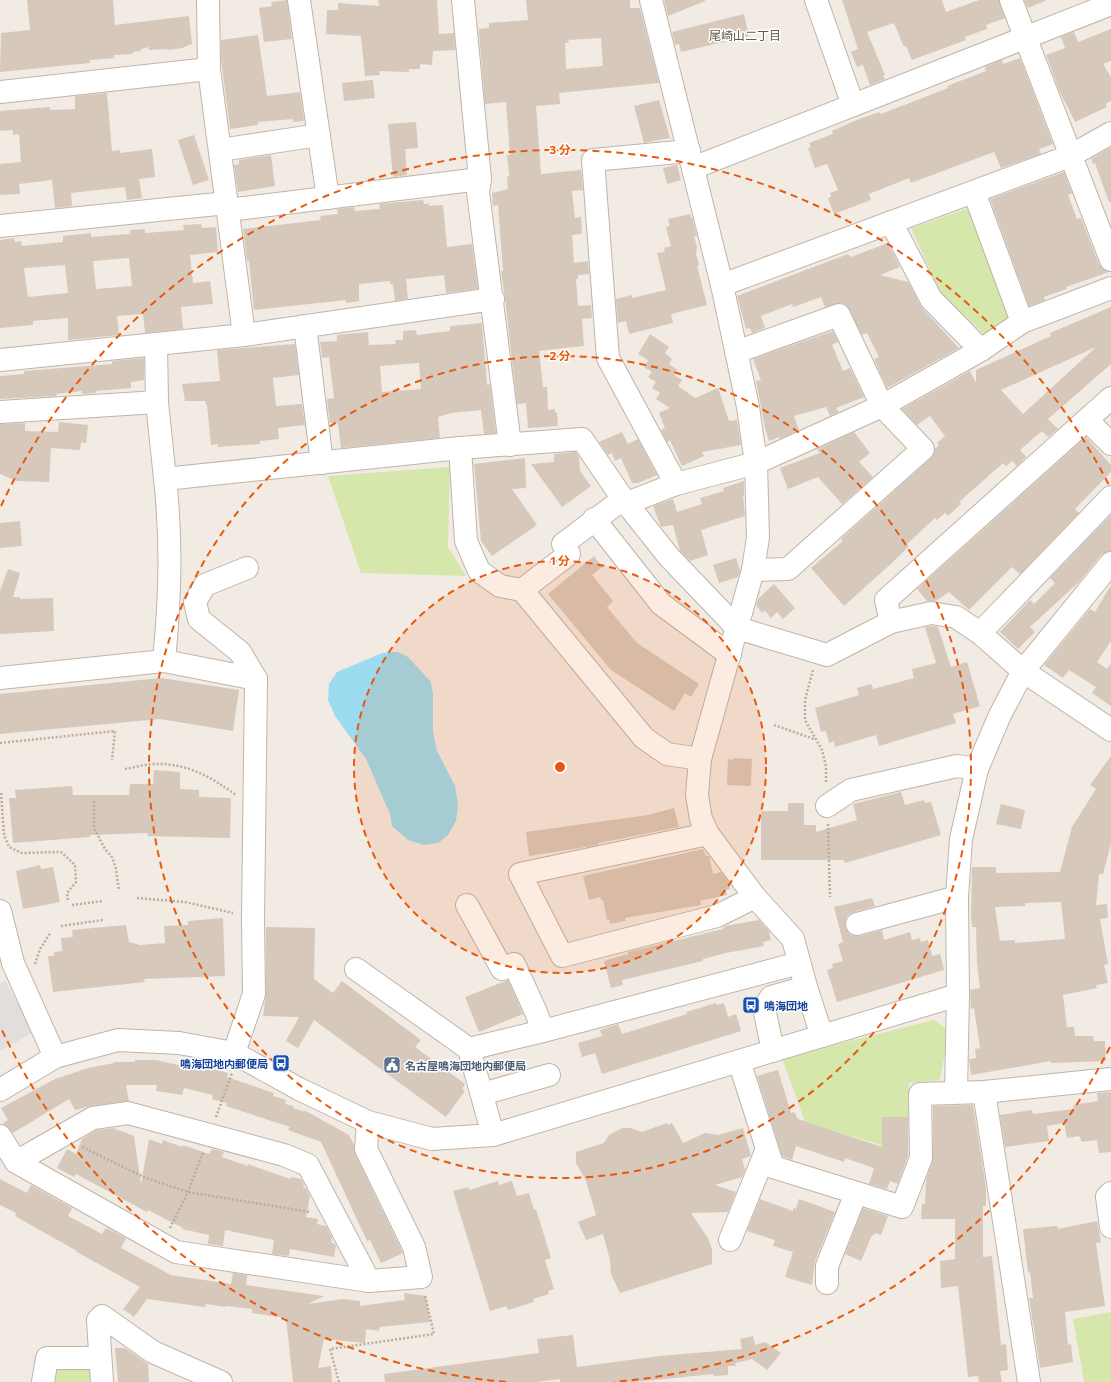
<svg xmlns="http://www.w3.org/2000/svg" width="1111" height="1382" viewBox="0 0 1111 1382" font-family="Commissioner,'Noto Sans JP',sans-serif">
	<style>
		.green { fill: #d5e7ab }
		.parking { fill: #e2dedc }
		.water { fill: #9ddbf0 }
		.building { fill: #d6c8bb; fill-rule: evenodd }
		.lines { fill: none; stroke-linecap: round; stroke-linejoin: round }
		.minor-casing { stroke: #c0b4a9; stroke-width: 24 }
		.path { stroke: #bfab97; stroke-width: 2.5; stroke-dasharray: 2 2; stroke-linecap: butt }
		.minor { stroke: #fff; stroke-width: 22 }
		.ring { fill: none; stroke: #e8590c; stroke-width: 2; stroke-dasharray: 7 5 }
		.labels { text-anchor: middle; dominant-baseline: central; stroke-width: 3; stroke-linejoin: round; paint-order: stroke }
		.transit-label { font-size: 11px; font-weight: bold; fill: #164399; stroke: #fff; text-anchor: start }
		.service-label { font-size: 11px; font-weight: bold; fill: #4e5e75; stroke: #fff; text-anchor: start }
		.neighbourhood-label { font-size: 12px; fill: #66574a; stroke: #fff }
		.centre { fill: #e8590c; stroke: #fff; stroke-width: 2 }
		.ring-label { font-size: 12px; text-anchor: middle; font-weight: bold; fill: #e8590c; stroke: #fff; stroke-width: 3; stroke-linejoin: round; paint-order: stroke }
	</style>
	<rect width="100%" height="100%" fill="#f2ebe3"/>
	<g class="green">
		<path d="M969 208 1012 318 984 334 941 294 911 228Z"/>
		<path d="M450 467 448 547 466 576 361 573 328 476Z"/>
		<path d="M934 1020 949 1031 940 1080 909 1083 907 1153 805 1122 782 1058Z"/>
		<path d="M1111 1312V1382H1084L1073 1319Z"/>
		<path d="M91 1368 92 1382H52L54 1370Z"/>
	</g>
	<path class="parking" d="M5 981 34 1032 0 1051V984Z"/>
	<path class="water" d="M389 652H398L408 657 431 682 433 696V732L437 751 455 786 458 804 456 821 448 835 438 843 424 845 408 840 392 826 390 814 366 759 335 716 328 700 329 684 337 672 380 654Z"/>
	<g class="building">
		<path d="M27 0H113L115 25 189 16 192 44 182 48 167 50V49L149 50 148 47 141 49V51L133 52V54L114 55V58L90 60V63L0 72 1 33 30 30Z"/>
		<path d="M287 0 292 39 264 42 259 8 272 6 271 2Z"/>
		<path d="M378 0H437L439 34 454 33 455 50 433 51 432 65 420 64V69H409V72L379 71 380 75 365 76 361 36 326 34 327 10H338V3L379 6Z"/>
		<path d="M526 0H630V8H640L659 83 559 93 560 104 536 106 541 174 581 170 583 190 572 191 575 218 581 217 582 234 572 235 574 263 588 261 589 274 578 275V279H576L578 306 591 305 592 318 582 319 584 346 539 351 543 387H547L548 410 555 409V413L557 412 558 426 528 428 526 403 517 404 505 298 501 271H503L498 205 493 206 492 193 508 189 507 177 509 176V174L507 155H510L506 102 485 104 479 32V29L489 28V23L528 20ZM601 38 603 66 566 69 565 43H569L568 40Z"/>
		<path d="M664 0H705V1L668 16Z"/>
		<path d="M842 0H942L946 12 979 0H999L1005 18 986 25 987 29 965 37 966 40 912 60 906 46 904 47 894 23 867 32 885 75 883 76 885 79 870 85 863 65 857 67 851 52 858 49Z"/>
		<path d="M1024 0H1047L1028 8Z"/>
		<path d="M744 14 749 36 681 52 679 44 675 45 672 32Z"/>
		<path d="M1111 29V61L1103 64 1111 77V101L1105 104 1107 107 1075 122 1060 92 1046 55 1065 48 1061 37 1074 32 1078 42Z"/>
		<path d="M258 35 267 96 300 92 304 121 293 122V119L258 122V125L230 129 221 59V40Z"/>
		<path d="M1020 58 1053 144 1039 149 1041 154 1001 168 994 152 911 183 909 178 869 194 871 200 834 214 828 198 831 197 830 193 838 190 827 164 815 168 808 148 811 147 809 143 833 134 832 131 859 119 880 112 881 114 948 88 947 86 986 71 985 67 1002 60 1003 64Z"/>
		<path d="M373 80 375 98 344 101 342 83Z"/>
		<path d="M107 93 112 151 120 150V153L152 149 155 177 139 179 142 198 127 200 125 187 71 193 72 206 55 208 52 180 19 184 20 194 0 195V164L21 162 19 134 13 135V130L0 131V111L50 107V110L75 109V96Z"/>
		<path d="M659 100 670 138 644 143 634 106Z"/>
		<path d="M416 122 418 148 405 149 407 175 393 177 388 124Z"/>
		<path d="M194 135 209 180 193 185 178 140Z"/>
		<path d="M1111 147V202H1109L1095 163 1093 164 1091 159Z"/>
		<path d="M271 155 275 186 238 192 234 165 239 164V160Z"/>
		<path d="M677 165 681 180 667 184 663 168Z"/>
		<path d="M1064 172 1072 193 1068 195 1077 219 1081 218 1099 264 1103 269 1109 272 1066 287 1067 289 1044 297 1045 300 1029 306 990 199Z"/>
		<path d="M423 200 424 204H429V206L443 205 447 247 472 244 478 289 446 293 444 275 406 279 408 299 395 301 393 284H390V281L359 284V301L346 303V300L254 310 249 261H247L243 229 321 220 320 216 338 214 337 209 354 207 355 211 380 209 379 204Z"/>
		<path d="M690 214 691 218 692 217 697 236H694L697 247 696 254 699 265 697 266 707 305 671 314 673 323 629 334 626 321 618 323 616 299 632 295V298L666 290 657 253 665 252 664 248 671 246 666 227 670 226 668 219Z"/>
		<path d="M201 224 202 228 216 227 218 252 190 255 193 283 210 281 213 304 181 307 183 329 145 333 143 314 117 316 119 335 68 340V318L33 321V325L0 328V240L14 238 15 242 21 241 22 246 63 242V236L91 233V237L130 234V230L145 229V233L184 230 183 225ZM129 258 132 286 96 289 93 261ZM65 265 68 293 28 297 24 268Z"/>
		<path d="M888 243 900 267 880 275 908 282 922 308 959 348 887 388 874 359 879 357 867 333 862 335 846 305 840 303 825 307 821 297 793 307 792 304 761 316 765 328 752 333 750 328 746 329 737 296 848 254 851 257Z"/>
		<path d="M1111 307V364L1048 419 1058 429 1048 437 1042 431 1020 450 1026 457 1017 466 1012 461 1006 466 1003 463 959 502 961 504 948 516 945 513 937 520 935 518 907 544 909 546 894 561 844 606 811 568 843 541 841 539 931 458 935 449 939 445 937 443 945 436 930 416 917 425 902 409 970 371 976 383V370L1051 336 1050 333ZM1096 347 1023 414 1001 390Z"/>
		<path d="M482 323 487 385 490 384 496 433 484 434 481 410 451 413 438 417 440 438 341 448 338 423H330L327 399 334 398 329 357 322 358 320 342 337 341V335L368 332 369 345 396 344 395 340H403V331L416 330 417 335 450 331V326ZM419 363 421 389 382 392 380 366Z"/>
		<path d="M833 331 838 342 832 345 843 371 850 368 864 397 836 408 839 412 830 416 826 407 794 416 799 430 779 439V437L769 441 765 428 756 381 761 380 753 359Z"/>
		<path d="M650 334 669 347 665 353 672 359 669 364 677 370 674 375 682 380 678 386 695 398 718 388 729 421 737 420 741 445 702 452 704 456 682 466 670 440 667 442 661 430 665 428 659 413 670 408 656 399 660 393 652 388 656 382 648 377 652 372 644 367 648 360 638 354Z"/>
		<path d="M295 344 299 375 273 378 276 406 302 404 305 425 278 428 279 439 260 441V444L218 447V444L211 445 207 405H206L205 401H185L182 384 220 381 217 350Z"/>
		<path d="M144 358V380L131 382V388L96 391V393L82 394V391L56 394 57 396 0 399V376L24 374V371L112 364V361Z"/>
		<path d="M59 422 88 425 86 443 81 442 80 450 51 448 49 482 17 481 0 474V424L25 423V431L58 432Z"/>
		<path d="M622 432 628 444 638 439 657 475 638 483H632L621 458 615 461 612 453 608 455 599 442Z"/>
		<path d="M854 432 870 453 859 462 873 477 842 504 818 477 788 489 780 468 820 453 817 449Z"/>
		<path d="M1086 437 1111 465V472L1075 509 1079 513 1020 574 1012 567 969 610 949 592 936 601H927L917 589Z"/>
		<path d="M574 452H576L579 457 580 471 591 486 562 507 531 464 554 462V454Z"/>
		<path d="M525 458 526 488 512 489 537 525 492 556 481 541 474 464Z"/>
		<path d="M744 481V495L743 496 745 516 701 530 708 555 690 561 680 551 673 525 661 527 653 506 673 499 677 512 702 504 700 498 724 491 723 488Z"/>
		<path d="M1111 515V551L1101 555 1080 581 1030 627 1035 632 1018 649 1000 632 1030 600 1034 604 1055 583 1050 578Z"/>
		<path d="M20 521 22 546 0 548V523Z"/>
		<path d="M594 556 602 567 592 575 613 601 607 607 637 643 699 684 691 697 685 693 674 711 611 670 548 594Z"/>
		<path d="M736 558 740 571 738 577 719 583 713 565Z"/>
		<path d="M8 569 20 573 13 597H20V599L53 598 54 631 0 634V591Z"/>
		<path d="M774 584 795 608 783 619 777 612 771 618 765 611 762 613 756 605 758 599Z"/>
		<path d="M1111 585V641L1097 662 1107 669 1111 663V706L1092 693 1096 687 1069 670 1063 678 1044 665 1090 609 1095 612Z"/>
		<path d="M931 626 938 627 951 667 967 662 980 706 953 714 956 723 879 746 876 735 835 747 834 741 829 743 826 731 821 732 815 708 859 695 857 688 871 684 873 689 914 678 912 669 936 663 925 627Z"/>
		<path d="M161 678 239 690 233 731 160 719 0 734V694Z"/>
		<path d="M1111 756V843L1103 874H1099L1096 905 1107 904 1108 918 1100 919 1108 964 1104 965 1108 983 1096 985 1097 988 1063 995 1067 1027H1074L1075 1036H1093L1094 1041H1105L1106 1061 1051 1063V1061L971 1075 969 1059 976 1058 975 1049 980 1048 974 1008 971 1009 970 990 980 988 977 963 976 927H972L971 917 972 867H996V873L1060 872 1072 827 1096 789 1090 785ZM1061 902 1065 939 1015 943V940L1000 941 995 907 1025 906V903Z"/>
		<path d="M733 758 752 759 751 786 727 785 728 759 733 760Z"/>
		<path d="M154 770 180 772V789L199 790V797L231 798 230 838 148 836 147 833 90 835V837L13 843 9 798H16L15 790 72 786 73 795H129L130 784H153Z"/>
		<path d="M901 792 905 805 924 800 925 803 931 802 941 835 845 863 844 860H761V811H788V803H804V825H816V832L857 820 853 804Z"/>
		<path d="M1001 804 1025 810 1021 829 996 824Z"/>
		<path d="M674 808 679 827 599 843 598 845 529 856 526 832 648 815Z"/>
		<path d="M703 849 706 856H709L713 874 721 872 729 883 730 889 726 890 727 895 700 901 701 905 625 918V921L610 924 609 919 607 920 603 900H601L600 897 589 900 583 876Z"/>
		<path d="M40 865 41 869 53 867 60 902 23 909 16 871Z"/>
		<path d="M872 898 875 906 854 912 848 915 845 921V927L848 933 853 936H860L882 930 884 940 910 932 912 940 920 938 921 942 928 940 932 956 940 954 944 970 837 1002 827 970 833 968 832 964 843 961 838 944 843 942 834 907Z"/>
		<path d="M223 918 225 976 144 979 145 982 53 992 48 956H54V952L62 951 61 938 73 937 72 930 126 925 129 942 140 945 165 943 164 926 188 925V921Z"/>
		<path d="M759 920 769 931 771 940 763 942 764 946 726 953 703 959V961L622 980 623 985 611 988 604 961 628 954V952L723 929 725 926Z"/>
		<path d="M266 927 315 928 314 979 333 993 342 981 421 1040 415 1047 465 1084 462 1089 465 1091 446 1117 314 1020 298 1048 286 1041 299 1017 263 1016 266 994Z"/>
		<path d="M508 980 523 1014 479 1032 465 997Z"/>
		<path d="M716 1003 717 1005 724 1003 728 1017 736 1014 741 1031 602 1074 595 1053 582 1057 578 1043 602 1036 600 1030 618 1024 622 1034 687 1014 686 1012Z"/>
		<path d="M135 1060H156L205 1071 206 1067 228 1073 227 1077 274 1093 273 1096 286 1100 285 1104 294 1106 293 1108 305 1112 304 1110 349 1135 354 1145 355 1154 403 1253 381 1263 370 1240 367 1241 321 1142 288 1130 290 1127 226 1106 227 1103 212 1099 213 1095 184 1088 182 1095 156 1091 157 1085H126L129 1101 91 1106 75 1110 69 1099 13 1133 3 1123 8 1120 1 1108 55 1079 88 1068 114 1063V1062H135Z"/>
		<path d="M778 1070 791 1113 794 1112 798 1119 882 1147V1117H908V1156L898 1184 890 1181 887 1189 869 1184 874 1168 845 1158 844 1162 796 1146 792 1160 782 1156 757 1076Z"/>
		<path d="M1111 1092V1152L1099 1153 1097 1140 1082 1142 1079 1136 1067 1138 1064 1123 1047 1126 1049 1141 1005 1147 1000 1115 1032 1110 1033 1114 1074 1109 1073 1105 1098 1101 1097 1093Z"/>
		<path d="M973 1105 986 1187V1206H983V1257L992 1256 1001 1345 1006 1344 1008 1370 1000 1371 1002 1382H979L978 1376 968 1377 958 1286 941 1288 940 1261 955 1259V1219H921L922 1204H925L926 1180 933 1158V1106Z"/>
		<path d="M667 1123 668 1125 672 1123 683 1143 705 1133 718 1135 743 1128 751 1156 742 1159 745 1170 742 1177 715 1185 736 1192 728 1212 691 1213 708 1238 712 1249V1264L620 1293 611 1274 610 1260 603 1234 586 1240 578 1222 596 1215 586 1181 576 1163V1152L604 1143 609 1135 622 1128H631L642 1132Z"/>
		<path d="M113 1128 134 1136 141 1184 149 1139 162 1144 163 1140 182 1147 183 1145 209 1154 212 1149 224 1152 222 1157 248 1166V1164L290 1179 291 1177 301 1179 304 1184 303 1188H306L310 1196 306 1217 318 1219 317 1224 326 1226 332 1237 331 1242 336 1245 334 1257 290 1249 289 1256 272 1254 274 1240 225 1230 223 1246 208 1244 209 1235 182 1229 183 1228 148 1210 147 1212 76 1174 74 1177 57 1168 67 1149 76 1154 82 1139 97 1130Z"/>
		<path d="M0 1179 27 1193 31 1185 72 1208 68 1216 102 1234 106 1228 126 1238 121 1248 171 1275 231 1284 233 1273 247 1275 246 1285 324 1296 308 1304 343 1299 360 1301V1306L405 1300 404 1293 426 1296 430 1322 380 1327 379 1331 366 1329 365 1343 324 1339 318 1368 331 1366 332 1382H293L286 1318 252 1313V1309L227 1306 226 1307 206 1304 205 1307 147 1299 134 1317 123 1309 140 1287 77 1252V1251L15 1216 16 1213 0 1205Z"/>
		<path d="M498 1181 499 1185 512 1181 517 1196 529 1193 534 1210 536 1209 551 1258 545 1260 554 1289 548 1291 549 1294 533 1299 534 1302 508 1310 506 1306 490 1311 453 1191 469 1187V1190Z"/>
		<path d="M760 1199 793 1211V1208L796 1209 799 1199 835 1212 815 1261 812 1285 785 1277 793 1252 773 1246 775 1240 747 1231Z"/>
		<path d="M863 1208 888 1216 881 1235 875 1233 874 1235H872L861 1261 845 1254Z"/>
		<path d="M1097 1221 1101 1242 1096 1243 1105 1306 1065 1312 1068 1345 1071 1344 1073 1362 1040 1368 1029 1298H1033L1030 1272 1028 1273 1023 1229 1057 1226 1058 1229Z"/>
		<path d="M573 1335 577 1367 659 1356 742 1349 740 1339 753 1336 755 1345 765 1342 781 1353 767 1370 752 1359 735 1363 736 1366H728V1375L714 1376 713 1374 634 1382H560V1379L536 1382H385L384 1374 539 1353 537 1339Z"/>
		<path d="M115 1348H125L148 1364 149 1382H118Z"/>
	</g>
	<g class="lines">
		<defs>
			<g id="minor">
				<path d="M208 0 209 69 244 335"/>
				<path d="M299 0 328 198"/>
				<path d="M463 0 480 179 478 192 510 445"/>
				<path d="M651 0 722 285 748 407 756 463 758 537 753 570 700 759 697 795 701 819 708 834 755 897 793 939 806 987 822 1036"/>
				<path d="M816 0 853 105"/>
				<path d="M1011 0 1111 260"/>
				<path d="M0 92 209 69"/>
				<path d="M220 150 319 135"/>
				<path d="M693 168 1111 4"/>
				<path d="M974 192 1022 322"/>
				<path d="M228 210 480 179"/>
				<path d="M891 222 931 299 981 350"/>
				<path d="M0 226 227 203"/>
				<path d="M722 285 1070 156 1111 133"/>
				<path d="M305 326 322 463"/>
				<path d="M156 344 157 402 165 479 460 448 582 439 623 499 669 557 737 628 827 655 891 622 931 613 956 617 980 633 1023 671 1111 730"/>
				<path d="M736 352 839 315 882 406 923 449 788 569 753 570"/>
				<path d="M0 360 244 335 493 299"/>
				<path d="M0 412 157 402"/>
				<path d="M1087 420 1111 444"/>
				<path d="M460 448 466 541 479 571 500 586 522 590 644 738 667 754 700 759"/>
				<path d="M676 484 608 358 593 160 689 151"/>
				<path d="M627 503 676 484 756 463 882 406 981 350 1022 322 1111 288"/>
				<path d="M594 519 661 604 730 655"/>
				<path d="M522 590 569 554 563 544 623 499"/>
				<path d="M891 622 886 600 1111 398"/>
				<path d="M980 633 1111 497"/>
				<path d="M164 661C170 599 172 542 165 479"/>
				<path d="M0 678 164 661 256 679"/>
				<path d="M827 806 851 790 957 766 977 769"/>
				<path d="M708 834 520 874 562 956 717 916 755 897"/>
				<path d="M467 905 502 969 514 964 536 1012 543 1031"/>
				<path d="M0 911 13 963 55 1057"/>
				<path d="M857 924 957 897"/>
				<path d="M356 969 469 1049"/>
				<path d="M773 1051 764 1008 771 997 806 987"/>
				<path d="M234 1053 254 994 253 920 256 679 240 652 199 619 195 602 205 585 247 568"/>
				<path d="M739 1061 773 1167 902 1207 921 1158 920 1094 984 1092 1111 1079"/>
				<path d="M0 1090 55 1057 118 1040 179 1043 234 1053 299 1089 368 1122 432 1139 493 1135 958 995"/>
				<path d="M956 1092 958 995 957 897 961 839 977 769 1000 715 1023 671 1111 563"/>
				<path d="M984 1092 1029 1382"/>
				<path d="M482 1094 549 1075"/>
				<path d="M493 1135 469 1049 543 1031 799 963"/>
				<path d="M0 1136 16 1162 176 1252 369 1281 421 1277 414 1247 366 1149 368 1122"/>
				<path d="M16 1162 93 1118 128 1113 284 1155 308 1165 369 1281"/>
				<path d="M1111 1193 1107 1197 1111 1227"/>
				<path d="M730 1240 767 1149"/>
				<path d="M827 1283V1266L856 1193"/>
				<path d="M43 1382 47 1358H99"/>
				<path d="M102 1382 98 1320 102 1316 153 1352 221 1382"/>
			</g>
		</defs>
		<use href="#minor" class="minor-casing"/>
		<g class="path">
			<path d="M813 670 805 700V720L822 750 826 766V783"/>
			<path d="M774 725 814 739"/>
			<path d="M0 743 115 731 112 760"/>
			<path d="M125 769C135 767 146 764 156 764 187 763 211 777 236 795"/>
			<path d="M1 793 4 835 9 847 22 853 61 852 75 865 76 882 67 893 68 902"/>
			<path d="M94 801V828L105 849 112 857 116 869 119 891"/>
			<path d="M828 824 830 897"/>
			<path d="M137 898 185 902 233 913"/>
			<path d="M72 905 103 901"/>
			<path d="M61 926 103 920"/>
			<path d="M35 964 40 949 51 932"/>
			<path d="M216 1117 232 1073"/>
			<path d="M82 1147 146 1178 188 1192 310 1212"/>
			<path d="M170 1228 188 1192 203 1152"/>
			<path d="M339 1382 330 1349 434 1334 425 1296"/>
		</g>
		<use href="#minor" class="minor"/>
	</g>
	<circle cx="560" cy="767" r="206" fill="#e8590c" fill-opacity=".12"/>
	<g class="ring">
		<circle cx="560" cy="767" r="206"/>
		<circle cx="560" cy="767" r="411"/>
		<path d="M1110 1047A617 617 0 0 1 614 1382M506 1382A617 617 0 0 1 1 1028M1 506A617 617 0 0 1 1110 487"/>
	</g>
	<defs>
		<symbol id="bus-square" viewBox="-11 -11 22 22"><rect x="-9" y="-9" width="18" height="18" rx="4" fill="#1a4fb4" stroke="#fff"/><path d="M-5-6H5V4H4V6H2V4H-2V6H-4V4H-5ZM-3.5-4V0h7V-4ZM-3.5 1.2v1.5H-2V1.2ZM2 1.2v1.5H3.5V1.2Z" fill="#fff"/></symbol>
		<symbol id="civic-square" viewBox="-11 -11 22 22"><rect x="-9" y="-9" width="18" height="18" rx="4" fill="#5c6f8a" stroke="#fff"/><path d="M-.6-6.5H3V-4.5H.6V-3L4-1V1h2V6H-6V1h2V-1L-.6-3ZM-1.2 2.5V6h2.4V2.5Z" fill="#fff"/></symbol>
	</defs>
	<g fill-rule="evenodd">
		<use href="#bus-square" x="741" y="995" width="20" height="20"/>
		<use href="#bus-square" x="271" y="1053" width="20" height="20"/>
		<use href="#civic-square" x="382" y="1055" width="20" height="20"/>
	</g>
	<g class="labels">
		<g class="transit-label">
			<text x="764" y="1005">鳴海団地</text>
			<text x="268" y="1063" text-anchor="end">鳴海団地内郵便局</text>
		</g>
		<g class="service-label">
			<text x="405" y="1065">名古屋鳴海団地内郵便局</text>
		</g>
		<g class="neighbourhood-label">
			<text x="745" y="35">尾崎山二丁目</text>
		</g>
	</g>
	<circle cx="560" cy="767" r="6" class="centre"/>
	<g class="ring-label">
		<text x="560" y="154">3 分</text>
		<text x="560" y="360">2 分</text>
		<text x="560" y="565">1 分</text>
	</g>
</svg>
